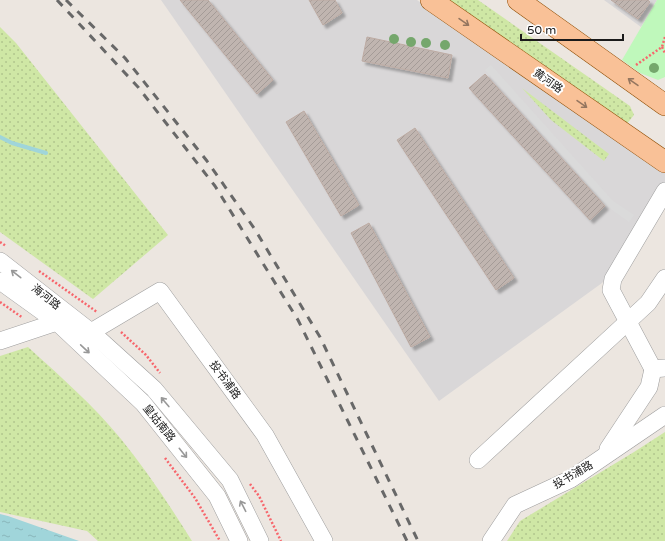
<svg xmlns="http://www.w3.org/2000/svg" width="665" height="541" viewBox="0 0 665 541" font-family="'Varela Round','Noto Sans SC',sans-serif">
	<style>
		.residential { fill: #d9d7d8 }
		.grass { fill: url(#grass-dots) }
		.park { fill: #bff8bb }
		.parking { fill: #dadada }
		.water { fill: url(#water-ripples) }
		.lines { fill: none; stroke-linecap: round; stroke-linejoin: round }
		.stream { stroke: #a0d5da; stroke-width: 4 }
		.building { fill: url(#building-hatch); stroke: #bdaba3; filter: url(#shadow) }
		.minor-casing { stroke: #9e9e9e; stroke-width: 18 }
		.major-casing { stroke: #8e4c03; stroke-width: 22 }
		.path { stroke: #f7666c; stroke-width: 2.5; stroke-dasharray: 2 2; stroke-linecap: butt }
		.minor { stroke: #fff; stroke-width: 17 }
		.major { stroke: #f9c197; stroke-width: 21 }
		.rail { stroke: #686868; stroke-width: 3; stroke-dasharray: 8 8; stroke-linecap: butt }
		.tree { fill: #75a76c }
		.oneway { stroke: #95765f }
		.oneway2 { stroke: #989898 }
		.labels { text-anchor: middle; dominant-baseline: central; stroke-width: 4; stroke-linejoin: round; paint-order: stroke }
		.street-label { font-size: 11px; fill: #1a1a1a; stroke: #fff }
	</style>
	<defs>
		<pattern id="grass-dots" width="8" height="8" patternUnits="userSpaceOnUse"><rect width="8" height="8" fill="#cfe7a5"/><path d="M2 2h.1M6 6h.1" fill="none" stroke="#b1c68d" stroke-width="1.8" stroke-linecap="round"/></pattern>
		<pattern id="water-ripples" width="26" height="14" patternUnits="userSpaceOnUse"><rect width="26" height="14" fill="#a0d5da"/><path d="M2 4q2-2 4 0t4 0M15 11q2-2 4 0t4 0" fill="none" stroke="#89b6ba"/></pattern>
		<pattern id="building-hatch" width="6" height="6" patternUnits="userSpaceOnUse"><rect width="6" height="6" fill="#c0b5b0"/><path d="M-1 1l2-2M0 6l6-6M5 7l2-2" fill="none" stroke="#a49b97"/></pattern>
		<filter id="shadow"><feDropShadow dx="3.5" dy="3.5" stdDeviation="1" flood-color="#0004"/></filter>
	</defs>
	<rect width="100%" height="100%" fill="#ece6e0"/>
	<g class="residential">
		<path d="M161 0H417L665 171V199L602 283 439 401Z"/>
		<path d="M604 0H657L641 27Z"/>
	</g>
	<g class="grass">
		<path d="M440 0H478L630 106 634 115 626 125Z"/>
		<path d="M0 27 16 43 168 235 93 299 0 232Z"/>
		<path d="M522 88 609 154 604 161 551 120Z"/>
		<path d="M28 347C60 376 93 405 121 439 147 471 170 506 192 541H98L87 531 0 512V356Z"/>
		<path d="M665 432V541H507L520 521 634 452Z"/>
	</g>
	<path class="park" d="M657 0H665V77L658 80 640 73 622 60Z"/>
	<path class="parking" d="M491 65 613 201 634 215 629 222 608 207 485 70Z"/>
	<path class="water" d="M0 514 8 516 79 541H0Z"/>
	<g class="lines">
		<path class="stream" d="M0 137 12 143 46 153"/>
	</g>
	<g class="building">
		<path d="M180 0H208L273 80 257 94Z"/>
		<path d="M309 0H335L342 13 323 25Z"/>
		<path d="M611 0H648L650 2 638 19Z"/>
		<path d="M367 37 452 55 448 78 362 61Z"/>
		<path d="M485 74 605 206 590 220 469 88Z"/>
		<path d="M304 111 359 205 341 216 286 122Z"/>
		<path d="M415 128 514 278 496 290 397 140Z"/>
		<path d="M369 223 430 337 411 347 351 233Z"/>
	</g>
	<g class="lines">
		<defs>
			<g id="minor">
				<path d="M0 261 91 332 154 389 230 480 260 541"/>
				<path d="M0 281 57 322 143 403 217 496 239 541"/>
				<path d="M91 332 160 291 265 435 324 541"/>
				<path d="M0 341 57 322"/>
				<path d="M653 369 611 290 613 279 665 191"/>
				<path d="M608 449 649 387 653 369 665 368"/>
				<path d="M478 460 648 303 665 278"/>
				<path d="M491 541 515 505 571 479 665 415"/>
			</g>
			<g id="major">
				<path d="M431 0 665 162"/>
				<path d="M518 0 665 105"/>
			</g>
		</defs>
		<use href="#minor" class="minor-casing"/>
		<use href="#major" class="major-casing"/>
		<g class="path">
			<path d="M662 47 665 53"/>
			<path d="M636 65 662 47 665 37"/>
			<path d="M0 242 6 246"/>
			<path d="M39 271 97 312"/>
			<path d="M0 302 23 318"/>
			<path d="M121 332 146 355 160 373"/>
			<path d="M165 458 195 498 220 541"/>
			<path d="M250 484 259 496 281 541"/>
		</g>
		<use href="#minor" class="minor"/>
		<use href="#major" class="major"/>
		<g class="rail">
			<path d="M57 0 138 87 215 186 298 320 407 541"/>
			<path d="M66 0 125 58 207 161 254 228 320 337 418 541"/>
		</g>
	</g>
	<g class="tree">
		<circle cx="394" cy="39" r="5"/>
		<circle cx="411" cy="42" r="5"/>
		<circle cx="426" cy="43" r="5"/>
		<circle cx="445" cy="45" r="5"/>
		<circle cx="654" cy="68" r="5"/>
	</g>
	<defs><path id="oneway-shaft" d="M-6 0H5M1.5-3L5.5 0L1.5 3" fill="none" stroke-width="1.6" stroke-linecap="round" stroke-linejoin="round"/></defs>
	<g class="oneway">
		<use href="#oneway-shaft" transform="translate(464 22) rotate(35)"/>
		<use href="#oneway-shaft" transform="translate(633 82) rotate(-145)"/>
		<use href="#oneway-shaft" transform="translate(582 104) rotate(35)"/>
	</g>
	<g class="oneway2">
		<use href="#oneway-shaft" transform="translate(16 274) rotate(-142)"/>
		<use href="#oneway-shaft" transform="translate(85 349) rotate(43)"/>
		<use href="#oneway-shaft" transform="translate(165 402) rotate(-130)"/>
		<use href="#oneway-shaft" transform="translate(183 453) rotate(51)"/>
		<use href="#oneway-shaft" transform="translate(243 506) rotate(-117)"/>
	</g>
	<g class="labels">
		<g class="street-label">
			<text transform="translate(548 81) rotate(35)">黄河路</text>
			<text transform="translate(46 297) rotate(38)">海河路</text>
			<text transform="translate(225 380) rotate(54)">投书浦路</text>
			<text transform="translate(159 423) rotate(51)">皇姑南路</text>
			<text transform="translate(573 475) rotate(-30)">投书浦路</text>
		</g>
	</g>
	<path d="M521 34v6h102v-6" fill="none" stroke="#1a1a1a" stroke-width="2"/>
	<text x="527" y="34" font-size="12" fill="#1a1a1a" stroke="#ffffff" stroke-width="3" paint-order="stroke">50 m</text>
</svg>
